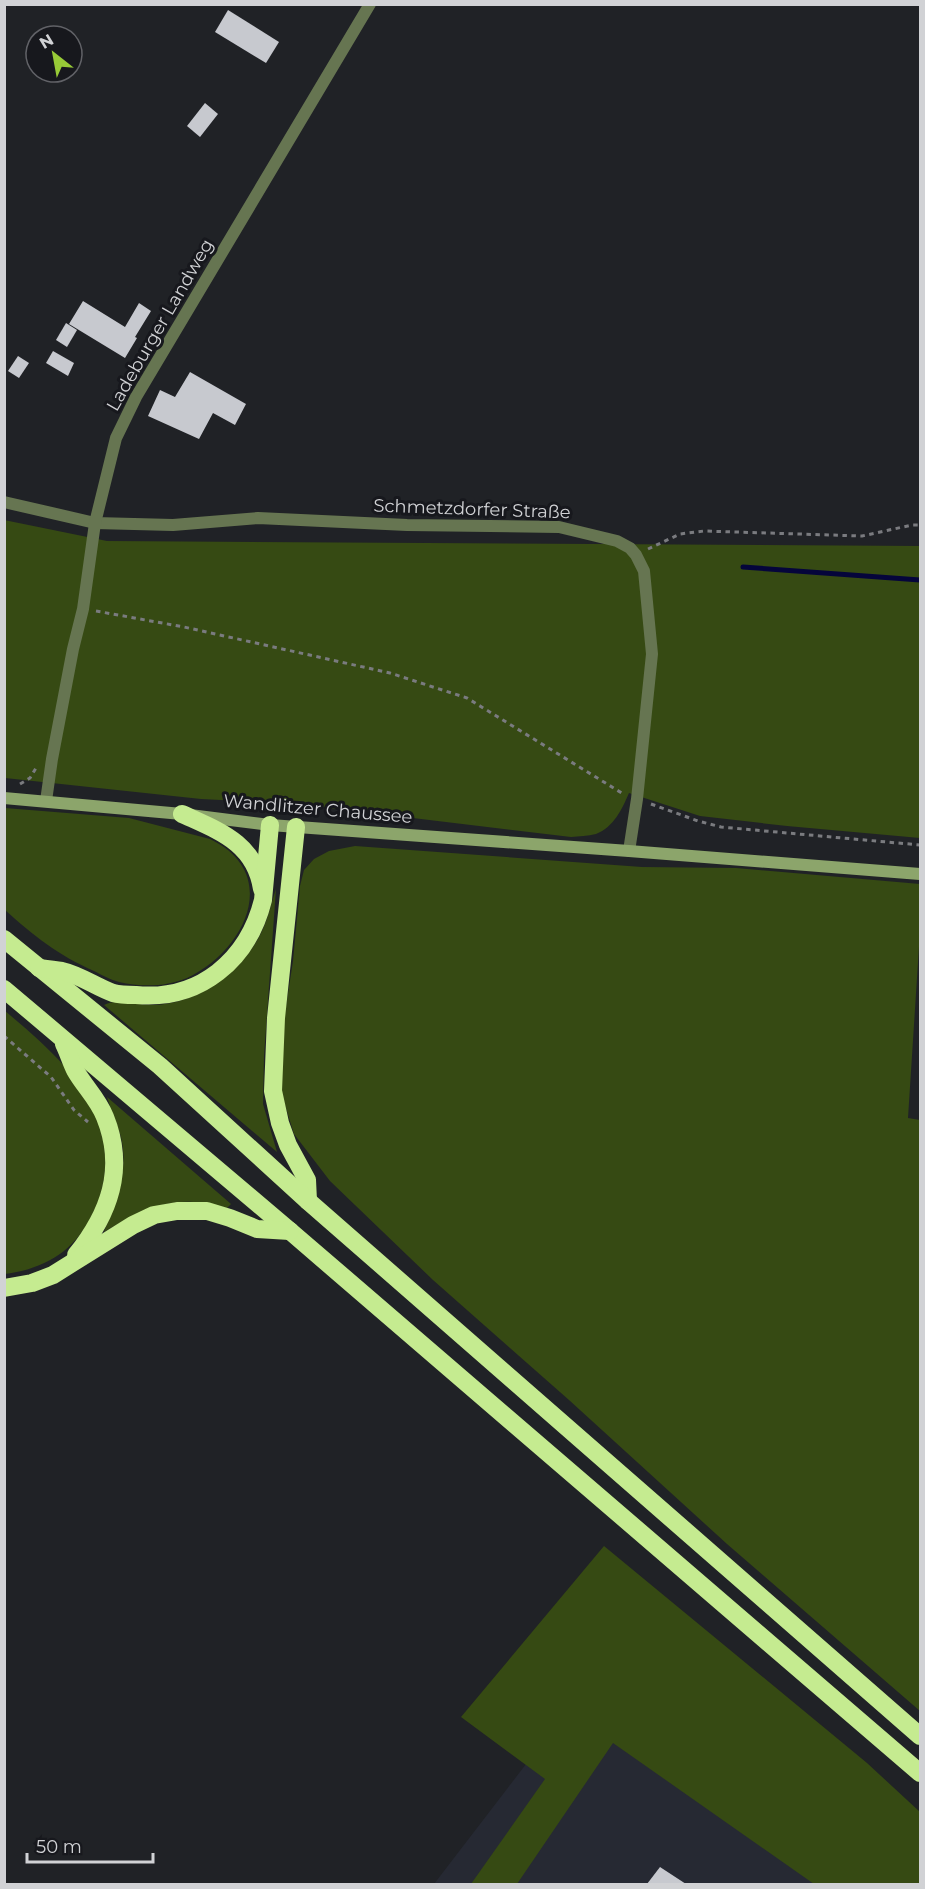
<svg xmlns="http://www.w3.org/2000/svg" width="925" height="1889" viewBox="0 0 925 1889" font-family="Montserrat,sans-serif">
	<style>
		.built { fill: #262933 }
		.green { fill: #364a13 }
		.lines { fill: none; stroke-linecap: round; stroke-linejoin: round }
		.stream { stroke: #05053b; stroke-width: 5 }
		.building { fill: #c7c9cf }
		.path { stroke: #7a7b7f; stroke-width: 3; stroke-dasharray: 4.5 4.5; stroke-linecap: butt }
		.street { stroke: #667551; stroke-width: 12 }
		.secondary { stroke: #8ca56b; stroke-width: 12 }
		.highway { stroke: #c5eb90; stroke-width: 18 }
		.labels { text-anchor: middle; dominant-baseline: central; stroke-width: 6; stroke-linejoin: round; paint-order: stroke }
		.street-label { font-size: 18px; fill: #d1d2d5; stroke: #17181d }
	</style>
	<rect width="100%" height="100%" fill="#202226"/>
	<path class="built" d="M589 1682 864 1884H434Z"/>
	<g class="green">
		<path d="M4 520 107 541 920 546V838L787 826 700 816 629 793C622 809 614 827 596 834 588 836 579 836 571 837L297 804 201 799 5 778Z"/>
		<path d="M5 808 129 818 210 839C283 874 244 952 187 978 166 987 141 987 119 982 111 980 102 975 94 971 58 955 34 936 5 910Z"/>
		<path d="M355 846 642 867 736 868 920 884V931L908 1118 920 1120V1711L727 1544 569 1400 433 1280 330 1181 294 1134 281 1092 283 1026 293 961 300 886 304 870 314 859 329 851Z"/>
		<path d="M276 889 264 1056 263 1104 277 1152 104 1005C119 997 137 1006 154 1005 197 1003 238 975 259 937 267 923 271 904 276 889Z"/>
		<path d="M4 1010C25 1028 47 1046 65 1067 71 1075 76 1085 82 1094 87 1103 95 1112 98 1122 110 1154 107 1189 90 1219 71 1254 42 1269 5 1274Z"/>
		<path d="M107 1097 231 1204 226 1209C215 1207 204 1203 193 1202 160 1200 132 1216 104 1232 116 1201 129 1171 121 1137 117 1124 111 1110 107 1097Z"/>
		<path d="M604 1546 867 1763 920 1812V1884H814L613 1743 517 1884H471L545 1779 461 1717Z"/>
	</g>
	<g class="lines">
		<path class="stream" d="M743 567 920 580"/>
	</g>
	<g class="building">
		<path d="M228 10 279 42 266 63 215 32Z"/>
		<path d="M205 103 218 114 200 137 187 126Z"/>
		<path d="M83 301 125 327 139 303 151 311 135 337 137 338 125 358 69 324Z"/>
		<path d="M66 323 77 330 67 347 56 340Z"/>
		<path d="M53 351 74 363 68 376 46 363Z"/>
		<path d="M18 356 29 363 19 378 8 371Z"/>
		<path d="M190 372 246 404 235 425 213 413 199 439 148 416 160 390 175 397Z"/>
		<path d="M660 1867 686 1884H647Z"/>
	</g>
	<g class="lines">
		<g class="path">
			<path d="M648 549 680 534 704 531 862 536 912 525H920"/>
			<path d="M96 611 184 627 390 673 467 698 625 795"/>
			<path d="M20 784 30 778 36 768"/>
			<path d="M651 804 698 821 721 827 920 845"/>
			<path d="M4 1036 51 1077 74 1110 88 1122"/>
		</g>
		<g class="street">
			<path d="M4 502 95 523 173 525 258 518 407 525 559 527 617 541 630 548 636 555 644 571 652 654 637 799 629 851"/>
			<path d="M46 801 52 759 73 649 83 609 95 523 116 438 136 397 370 4"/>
		</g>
		<path class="secondary" d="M4 798 182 814 270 825 629 851 920 874"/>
		<g class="highway">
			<path d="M182 814C219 831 255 843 262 889"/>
			<path d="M296 827 276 1018 273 1091 280 1123 288 1145 307 1180 308 1201"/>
			<path d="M4 939 160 1066 308 1201 920 1736"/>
			<path d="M39 968C47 969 55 970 62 971 80 975 96 987 113 993 120 995 129 995 136 995 200 1001 248 960 263 900L270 825"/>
			<path d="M4 989 290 1231 920 1773"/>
			<path d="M64 1044C68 1052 71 1062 75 1070 84 1086 98 1099 105 1117 126 1169 109 1214 76 1255"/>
			<path d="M4 1288 32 1283 53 1275 133 1225 154 1215 177 1211H207L230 1218 257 1229 290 1231"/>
		</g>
	</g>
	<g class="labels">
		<g class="street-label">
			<text transform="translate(160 325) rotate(-60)">Ladeburger Landweg</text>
			<text transform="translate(472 509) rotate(2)">Schmetzdorfer Straße</text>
			<text transform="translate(318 809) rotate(5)">Wandlitzer Chaussee</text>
		</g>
	</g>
	<rect width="925" height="1889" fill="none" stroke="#d1d2d5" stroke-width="12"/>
	<g transform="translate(54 54) rotate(329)"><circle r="28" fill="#17181d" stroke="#616267" stroke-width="1.5"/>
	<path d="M0-4.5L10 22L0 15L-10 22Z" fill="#98cb37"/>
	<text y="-9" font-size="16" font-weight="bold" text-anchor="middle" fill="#d1d2d5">N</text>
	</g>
	<path d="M27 1853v9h126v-9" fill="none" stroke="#d1d2d5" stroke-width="3"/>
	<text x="36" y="1853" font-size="18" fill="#d1d2d5" stroke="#17181d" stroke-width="4.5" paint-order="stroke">50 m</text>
</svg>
